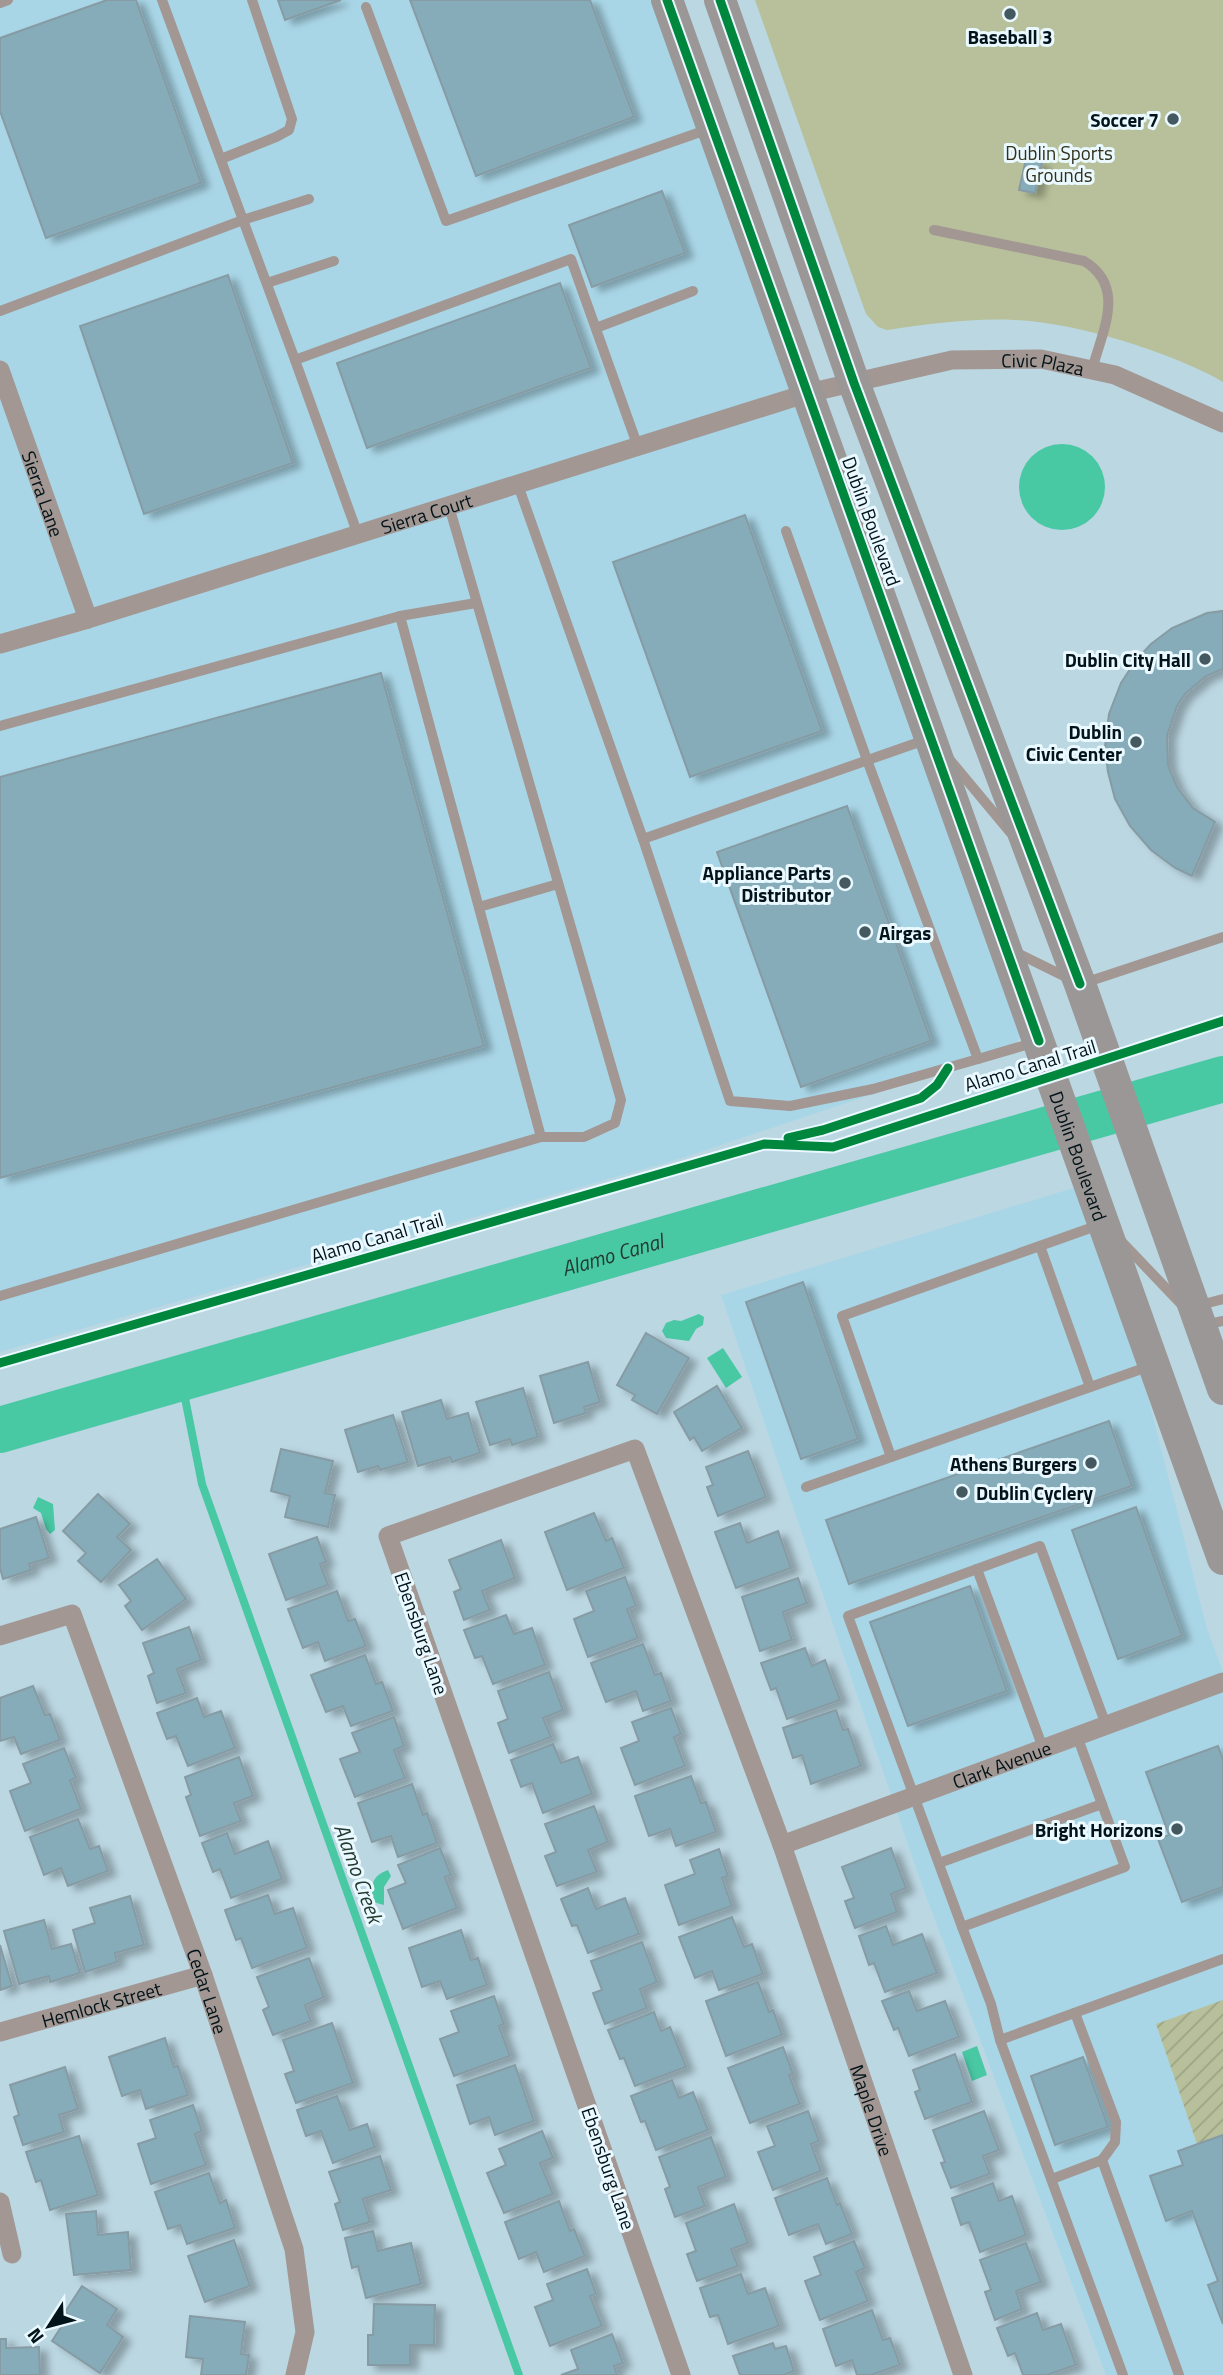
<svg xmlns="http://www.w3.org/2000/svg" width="1223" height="2375" viewBox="0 0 1223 2375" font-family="'Titillium Web',sans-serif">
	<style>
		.built { fill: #a9d6e7 }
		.green { fill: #b7c09a }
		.garden { fill: url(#garden-furrows) }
		.water { fill: #49c8a4 }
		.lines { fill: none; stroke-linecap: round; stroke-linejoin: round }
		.stream { stroke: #49c8a4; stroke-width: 8 }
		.river { stroke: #49c8a4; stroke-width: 46 }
		.building { fill: #86acb9; stroke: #869ba3; stroke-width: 2; filter: url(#shadow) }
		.service { stroke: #a29793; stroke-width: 10 }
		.minor { stroke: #a29793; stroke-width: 19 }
		.primary { stroke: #9b9796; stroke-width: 32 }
		.cycleway-casing { stroke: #eaf9ff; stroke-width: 13 }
		.cycleway { stroke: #00873e; stroke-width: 9 }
		.poi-dot { fill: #43585f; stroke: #eaf9ff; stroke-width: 2.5 }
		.labels { text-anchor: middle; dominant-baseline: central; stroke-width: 6; stroke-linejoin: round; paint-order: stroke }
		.poi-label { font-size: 19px; font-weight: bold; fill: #021319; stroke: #eaf9ff; text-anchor: end }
		.park-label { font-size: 19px; fill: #33311b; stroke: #eaf9ff }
		.street-label { font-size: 19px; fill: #021319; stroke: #eaf9ff }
		.water-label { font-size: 21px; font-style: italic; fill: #223a2f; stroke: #eaf9ff }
	</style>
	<defs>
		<pattern id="garden-furrows" width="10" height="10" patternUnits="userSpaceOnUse" patternTransform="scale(1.75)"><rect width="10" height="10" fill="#b7c09a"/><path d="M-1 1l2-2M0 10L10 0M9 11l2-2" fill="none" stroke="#9ca484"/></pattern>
		<filter id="shadow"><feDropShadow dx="8" dy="4.5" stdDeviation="3.5" flood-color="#0004"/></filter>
	</defs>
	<rect width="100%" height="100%" fill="#bbd7e2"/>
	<g class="built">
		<path d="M0 0H653L1034 1028 1005 1050 679 1159 0 1352Z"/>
		<path d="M1090 1183 1104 1224 1207 1629 1223 1672V2375H1106L920 1880 721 1295Z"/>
	</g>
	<path class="green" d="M755 0H1223V382C1171 352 1074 322 1014 320 972 318 929 324 887 330L878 327 866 314Z"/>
	<path class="garden" d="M1223 2000V2135L1197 2144 1156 2024Z"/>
	<g class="water">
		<circle cx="1062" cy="487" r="43"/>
		<path d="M699 1314 704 1317 703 1325 696 1329 689 1341 666 1338 662 1331 666 1323 674 1320 681 1321Z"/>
		<path d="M723 1348 742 1377 726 1388 707 1358Z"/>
		<path d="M38 1497 53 1504 55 1530 50 1534 46 1529 41 1513 33 1508Z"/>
		<path d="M388 1870 391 1876 384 1887V1905L373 1902C371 1886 371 1876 388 1870Z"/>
		<path d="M977 2046 987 2075 972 2081 962 2052Z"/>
	</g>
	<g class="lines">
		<path class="stream" d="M181 1378 202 1484 519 2375"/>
		<path class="river" id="s1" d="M0 1430 1223 1079"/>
	</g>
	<g class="building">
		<path d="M107 0H136L201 183 46 238 0 111V38Z"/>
		<path d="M278 0H341L285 20Z"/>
		<path d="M410 0H590L634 117 476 176Z"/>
		<path d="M1026 159 1042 163 1035 193 1019 190Z"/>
		<path d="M662 191 685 253 592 287 569 225Z"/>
		<path d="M228 275 293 463 144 514 80 326Z"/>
		<path d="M560 283 591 368 367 448 337 363Z"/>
		<path d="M745 515 822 731 690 777 613 562Z"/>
		<path d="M1223 611V669L1206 676 1185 694 1177 706 1167 736 1168 765 1177 787 1193 808 1215 822 1192 876 1175 868 1151 850 1130 826 1115 799 1108 772 1105 747 1109 714 1121 683 1136 660 1151 644 1172 628 1207 613Z"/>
		<path d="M381 673 484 1046 0 1178V777Z"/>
		<path d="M847 806 931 1041 801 1087 717 852Z"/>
		<path d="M803 1282 858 1439 801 1459 746 1302Z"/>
		<path d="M646 1333 689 1358 657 1414 632 1400 635 1395 617 1385Z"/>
		<path d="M588 1362 600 1402 584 1407 586 1413 554 1423 540 1376Z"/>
		<path d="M717 1386 742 1428 702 1451 694 1437 690 1440 674 1412Z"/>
		<path d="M523 1388 538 1437 512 1445 510 1439 490 1445 476 1402Z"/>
		<path d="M441 1400 447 1419 468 1413 480 1453 452 1462 450 1457 418 1466 402 1412Z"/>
		<path d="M393 1415 408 1462 380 1470 378 1466 358 1472 345 1430Z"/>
		<path d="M1109 1421 1132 1486 849 1584 826 1520Z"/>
		<path d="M281 1449 333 1461 325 1493 335 1495 328 1527 285 1517 290 1496 271 1491Z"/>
		<path d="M748 1451 766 1497 718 1516 707 1487 713 1485 706 1467Z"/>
		<path d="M98 1494 130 1524 117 1537 131 1550 101 1582 78 1561 86 1553 63 1531Z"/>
		<path d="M1136 1507 1182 1636 1118 1659 1072 1530Z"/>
		<path d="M594 1513 606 1541 612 1538 624 1568 567 1590 545 1532Z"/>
		<path d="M36 1517 49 1558 29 1564 31 1570 3 1579 0 1568V1529Z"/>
		<path d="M740 1523 747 1543 778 1531 791 1568 736 1588 715 1532Z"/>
		<path d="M317 1537 326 1562 320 1564 328 1585 286 1600 269 1554Z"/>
		<path d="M501 1540 515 1578 482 1591 490 1610 464 1620 454 1592 461 1589 449 1560Z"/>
		<path d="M157 1559 186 1599 142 1630 125 1606 131 1601 119 1585Z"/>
		<path d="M625 1577 636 1606 627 1609 638 1638 588 1657 574 1619 594 1611 586 1591Z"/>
		<path d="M798 1578 807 1603 783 1612 792 1640 760 1651 742 1597Z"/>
		<path d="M970 1586 1007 1691 908 1726 870 1622Z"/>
		<path d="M337 1591 348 1621 355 1619 366 1646 325 1661 318 1642 303 1648 288 1609Z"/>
		<path d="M506 1615 514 1634 532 1628 545 1665 493 1684 482 1656 475 1658 464 1630Z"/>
		<path d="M189 1627 201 1660 177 1669 186 1693 157 1703 148 1676 154 1673 143 1643Z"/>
		<path d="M643 1644 655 1675 661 1673 671 1701 643 1711 636 1691 606 1702 591 1663Z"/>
		<path d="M805 1648 812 1666 825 1660 840 1700 787 1719 776 1688 771 1690 761 1663Z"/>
		<path d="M365 1655 376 1684 382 1682 393 1711 351 1726 343 1706 326 1712 311 1675Z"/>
		<path d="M549 1672 563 1710 543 1718 551 1737 509 1753 498 1723 508 1719 498 1691Z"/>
		<path d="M33 1686 45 1715 50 1714 60 1740 21 1754 14 1737 0 1741V1698Z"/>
		<path d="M197 1698 204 1717 221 1711 235 1748 188 1766 176 1736 167 1739 157 1713Z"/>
		<path d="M671 1708 681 1734 674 1737 685 1766 635 1785 621 1748 639 1741 632 1722Z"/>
		<path d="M836 1710 843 1730 848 1729 861 1766 811 1784 802 1755 793 1758 783 1728Z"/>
		<path d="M394 1717 404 1746 394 1750 405 1778 355 1797 340 1759 360 1752 352 1733Z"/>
		<path d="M553 1744 561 1763 578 1757 592 1794 543 1813 532 1783 521 1787 511 1760Z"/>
		<path d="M1218 1746 1223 1760V1887L1182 1902 1158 1839 1169 1835 1146 1772Z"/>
		<path d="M64 1748 76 1778 70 1780 81 1809 25 1831 10 1791 31 1783 23 1764Z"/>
		<path d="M239 1757 253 1796 234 1803 241 1821 200 1836 186 1797 191 1795 185 1777Z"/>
		<path d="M691 1776 701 1803 706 1802 716 1832 676 1846 670 1829 649 1836 635 1796Z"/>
		<path d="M412 1784 423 1815 427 1813 437 1843 398 1857 391 1836 372 1842 358 1803Z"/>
		<path d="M594 1806 608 1842 588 1850 597 1872 557 1886 545 1856 556 1852 545 1824Z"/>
		<path d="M78 1819 90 1849 99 1846 108 1871 68 1886 61 1868 44 1875 30 1837Z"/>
		<path d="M227 1833 235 1854 268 1841 282 1879 231 1898 220 1869 213 1872 202 1843Z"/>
		<path d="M440 1848 451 1875 445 1877 457 1908 403 1929 388 1890 406 1883 398 1865Z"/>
		<path d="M891 1848 906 1888 891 1894 897 1912 855 1928 845 1901 854 1898 842 1867Z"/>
		<path d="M719 1849 728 1876 722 1878 732 1906 679 1925 665 1885 695 1874 690 1860Z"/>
		<path d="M588 1888 596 1909 625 1898 639 1934 588 1953 577 1925 572 1926 561 1899Z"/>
		<path d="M268 1895 275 1914 293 1908 307 1948 252 1968 241 1938 236 1940 225 1910Z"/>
		<path d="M130 1896 144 1945 115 1953 117 1962 85 1972 73 1930 95 1923 90 1908Z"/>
		<path d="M732 1917 744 1947 752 1944 763 1974 719 1990 712 1971 695 1978 679 1937Z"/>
		<path d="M44 1920 52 1949 71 1944 80 1973 50 1982 49 1976 19 1984 4 1931Z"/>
		<path d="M886 1926 893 1945 922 1934 937 1973 885 1992 874 1963 869 1965 859 1936Z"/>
		<path d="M461 1930 471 1960 478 1958 487 1985 447 1999 440 1981 422 1987 409 1948Z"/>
		<path d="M642 1942 657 1982 640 1989 647 2008 605 2024 593 1993 602 1990 591 1961Z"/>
		<path d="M0 1945 12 1986 0 1990Z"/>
		<path d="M309 1958 324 1997 305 2005 311 2021 273 2035 263 2010 269 2007 257 1977Z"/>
		<path d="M758 1982 769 2012 773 2010 782 2035 726 2056 706 2001Z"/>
		<path d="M909 1991 917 2011 945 2001 959 2037 909 2056 898 2028 894 2030 882 2001Z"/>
		<path d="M494 1996 504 2024 499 2026 510 2056 454 2076 440 2039 459 2032 451 2011Z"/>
		<path d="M654 2012 661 2031 670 2027 686 2067 635 2086 624 2058 620 2059 608 2030Z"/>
		<path d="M332 2023 353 2083 296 2103 285 2074 294 2071 283 2040Z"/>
		<path d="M165 2038 174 2067 178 2066 188 2095 146 2109 140 2090 122 2096 109 2057Z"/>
		<path d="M783 2047 793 2074 789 2075 800 2104 750 2123 728 2068Z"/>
		<path d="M955 2054 972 2102 925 2119 915 2092 920 2090 913 2070Z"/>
		<path d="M1083 2057 1108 2127 1055 2145 1031 2076Z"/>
		<path d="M515 2065 534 2121 495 2135 489 2117 470 2124 457 2085Z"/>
		<path d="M65 2067 78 2109 59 2115 64 2132 23 2145 14 2117 19 2115 10 2085Z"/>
		<path d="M672 2080 679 2098 693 2092 708 2130 656 2150 645 2121 641 2122 631 2096Z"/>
		<path d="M337 2096 350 2130 367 2124 375 2147 333 2163 321 2131 306 2136 297 2110Z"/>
		<path d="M193 2105 202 2131 195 2134 206 2165 151 2184 138 2144 156 2138 150 2120Z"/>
		<path d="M808 2111 819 2141 811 2144 821 2171 773 2190 758 2152 775 2146 767 2126Z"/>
		<path d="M984 2111 999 2150 983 2156 990 2174 951 2188 941 2163 945 2162 933 2130Z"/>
		<path d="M542 2131 553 2158 540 2163 553 2194 504 2213 487 2173 506 2165 499 2149Z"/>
		<path d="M1223 2135V2324L1208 2285 1218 2281 1192 2211 1166 2221 1150 2176 1183 2165 1178 2151Z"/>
		<path d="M79 2136 98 2195 50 2210 41 2180 36 2182 26 2152Z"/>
		<path d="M711 2137 726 2177 698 2187 705 2206 675 2217 665 2189 670 2187 659 2157Z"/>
		<path d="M380 2156 391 2190 363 2199 370 2222 343 2230 335 2204 340 2202 329 2172Z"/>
		<path d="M209 2173 220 2203 226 2200 235 2228 187 2244 180 2225 168 2229 155 2192Z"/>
		<path d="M827 2178 837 2205 840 2203 852 2234 826 2244 818 2224 789 2235 775 2198Z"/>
		<path d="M993 2183 999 2201 1012 2196 1026 2235 980 2252 969 2222 961 2225 952 2198Z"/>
		<path d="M559 2201 570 2231 574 2229 585 2256 544 2272 536 2252 519 2259 505 2222Z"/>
		<path d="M734 2204 748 2243 731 2249 738 2266 697 2281 687 2254 696 2251 686 2223Z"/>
		<path d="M96 2211 98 2235 128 2232 131 2270 74 2275 66 2214Z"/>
		<path d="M373 2231 378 2251 411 2243 421 2284 366 2298 358 2266 352 2268 345 2238Z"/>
		<path d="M234 2240 250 2286 205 2302 188 2256Z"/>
		<path d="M854 2241 865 2268 856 2272 868 2301 820 2320 805 2281 821 2275 814 2257Z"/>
		<path d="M1026 2243 1041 2282 1016 2291 1022 2309 995 2320 985 2292 991 2290 980 2260Z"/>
		<path d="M587 2269 596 2294 590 2296 602 2326 550 2346 535 2307 553 2300 547 2284Z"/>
		<path d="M741 2274 748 2294 765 2288 779 2326 728 2344 718 2315 710 2317 700 2288Z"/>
		<path d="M82 2286 117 2309 107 2325 123 2337 100 2373 52 2341 69 2315 65 2312Z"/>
		<path d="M374 2304 435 2305 434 2345H410V2365H368V2335H373Z"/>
		<path d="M872 2310 883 2340 890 2338 900 2365 871 2375H857L852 2360 836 2366 823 2329Z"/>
		<path d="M1037 2313 1043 2330 1061 2324 1076 2365 1047 2375H1023L1015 2353 1008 2356 997 2328Z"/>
		<path d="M190 2316 245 2322 241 2354 249 2355 246 2375H201L203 2359 186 2357Z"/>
		<path d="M612 2334 623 2363 614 2366 617 2375H561L578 2369 571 2350Z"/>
		<path d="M0 2339H6V2348L39 2347 40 2375H0Z"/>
		<path d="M773 2343 775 2349 786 2346 794 2371 784 2375H740L733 2356Z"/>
	</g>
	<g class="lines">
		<g class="service">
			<path d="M162 0 243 220 309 199"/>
			<path d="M0 3 8 0"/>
			<path d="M366 7 446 221 709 129"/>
			<path d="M221 159 276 137 289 130 292 119 252 0"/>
			<path d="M934 230 1084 261C1127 287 1102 331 1092 370"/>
			<path d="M267 283 334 261"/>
			<path d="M0 311 243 220 295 360"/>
			<path d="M596 328 693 291"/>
			<path d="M518 485 643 839 925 740"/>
			<path d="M449 506 621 1100 615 1123 584 1137H541"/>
			<path d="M786 531 867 760 978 1059 1036 1042"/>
			<path d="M358 535 295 360 571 259 638 447"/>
			<path d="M400 616 476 603"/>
			<path d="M0 726 400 616 541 1137 0 1296"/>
			<path d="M950 760 1010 832"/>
			<path d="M643 839 730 1101 790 1106 873 1089 978 1059"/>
			<path d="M479 907 558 884"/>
			<path d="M1015 952 1070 979"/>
			<path d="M1084 983 1223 937"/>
			<path d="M1121 1241 1183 1306"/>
			<path d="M1040 1246 1090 1387"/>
			<path d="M1196 1306 1223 1299"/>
			<path d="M1204 1325 1223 1321"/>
			<path d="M891 1457 842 1316 1099 1225"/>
			<path d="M806 1487 1150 1366"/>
			<path d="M977 1569 848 1616 962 1927 1125 1867 1077 1736"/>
			<path d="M1043 1748 977 1569 1040 1546 1106 1725"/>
			<path d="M939 1863 1102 1804"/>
			<path d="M962 1927 991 2004 1000 2040"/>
			<path d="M1075 2013 1116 2122 1115 2142 1102 2160"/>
			<path d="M1052 2179 1102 2160 1179 2375"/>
			<path d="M1123 2375 1000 2040 1223 1959"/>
		</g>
		<g class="minor">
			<path id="s2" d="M0 370 88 619"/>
			<path id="s3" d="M0 644 88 619 808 393 952 360 1041 359 1115 375 1223 423"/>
			<path id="s4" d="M0 1636 72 1614 203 1975 294 2249 305 2332 295 2375"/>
			<path id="s5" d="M782 1845 1223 1682"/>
			<path id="s6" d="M0 2032 203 1975"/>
			<path d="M0 2202 12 2254"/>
			<path id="s7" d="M681 2375 388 1536 635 1449 782 1845 963 2375"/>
		</g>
		<g class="primary">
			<path id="s8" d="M667 0 1223 1559"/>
			<path d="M720 0 854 383 1080 984 1223 1389"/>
		</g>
		<defs>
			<g id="cycleway">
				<path d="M667 0 1039 1041"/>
				<path d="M720 0 854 383 1080 984"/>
				<path d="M788 1138 823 1130 921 1098 937 1085 948 1068"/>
				<path d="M0 1363 764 1144 833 1147 1223 1021"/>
			</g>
		</defs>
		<use href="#cycleway" class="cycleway-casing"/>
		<use href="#cycleway" class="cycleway"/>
	</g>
	<g class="poi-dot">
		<circle cx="1010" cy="14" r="7"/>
		<circle cx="1173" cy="119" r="7"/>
		<circle cx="1205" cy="659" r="7"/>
		<circle cx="1136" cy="742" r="7"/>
		<circle cx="845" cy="883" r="7"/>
		<circle cx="865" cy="932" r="7"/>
		<circle cx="1091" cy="1463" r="7"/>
		<circle cx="962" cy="1492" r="7"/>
		<circle cx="1177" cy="1829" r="7"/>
	</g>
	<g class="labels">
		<g class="poi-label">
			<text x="1010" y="36" text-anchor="middle">Baseball 3</text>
			<text x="1159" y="119">Soccer 7</text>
			<text x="1191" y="659">Dublin City Hall</text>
			<text x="1122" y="731">Dublin<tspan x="1122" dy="22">Civic Center</tspan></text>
			<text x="831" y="872">Appliance Parts<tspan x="831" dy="22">Distributor</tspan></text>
			<text x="879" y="932" text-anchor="start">Airgas</text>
			<text x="1077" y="1463">Athens Burgers</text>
			<text x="976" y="1492" text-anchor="start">Dublin Cyclery</text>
			<text x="1163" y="1829">Bright Horizons</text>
		</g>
		<g class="park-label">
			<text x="1059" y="152">Dublin Sports<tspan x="1059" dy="22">Grounds</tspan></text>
		</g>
		<g class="street-label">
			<text stroke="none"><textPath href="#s3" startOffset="1085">Civic Plaza</textPath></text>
			<text stroke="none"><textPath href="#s2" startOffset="131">Sierra Lane</textPath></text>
			<text stroke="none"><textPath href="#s3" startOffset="446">Sierra Court</textPath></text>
			<text transform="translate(872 521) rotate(70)">Dublin Boulevard</text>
			<text transform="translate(1030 1065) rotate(-17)">Alamo Canal Trail</text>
			<text stroke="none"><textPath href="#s8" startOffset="1227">Dublin Boulevard</textPath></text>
			<text transform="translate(377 1237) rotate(-16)">Alamo Canal Trail</text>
			<text transform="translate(422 1633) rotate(71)">Ebensburg Lane</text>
			<text stroke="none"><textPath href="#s5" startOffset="234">Clark Avenue</textPath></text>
			<text stroke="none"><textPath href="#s4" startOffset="476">Cedar Lane</textPath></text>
			<text stroke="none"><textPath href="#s6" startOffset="105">Hemlock Street</textPath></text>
			<text stroke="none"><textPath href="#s7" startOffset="1853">Maple Drive</textPath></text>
			<text transform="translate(609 2168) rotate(71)">Ebensburg Lane</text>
		</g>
		<g class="water-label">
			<text stroke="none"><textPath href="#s1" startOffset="637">Alamo Canal</textPath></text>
			<text transform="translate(359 1873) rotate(70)">Alamo Creek</text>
		</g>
	</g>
	<g transform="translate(49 2326) rotate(234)" stroke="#eaf9ff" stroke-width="5" paint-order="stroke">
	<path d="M0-5L12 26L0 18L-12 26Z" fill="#021319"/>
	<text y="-10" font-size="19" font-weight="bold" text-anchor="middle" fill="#021319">N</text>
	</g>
</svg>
